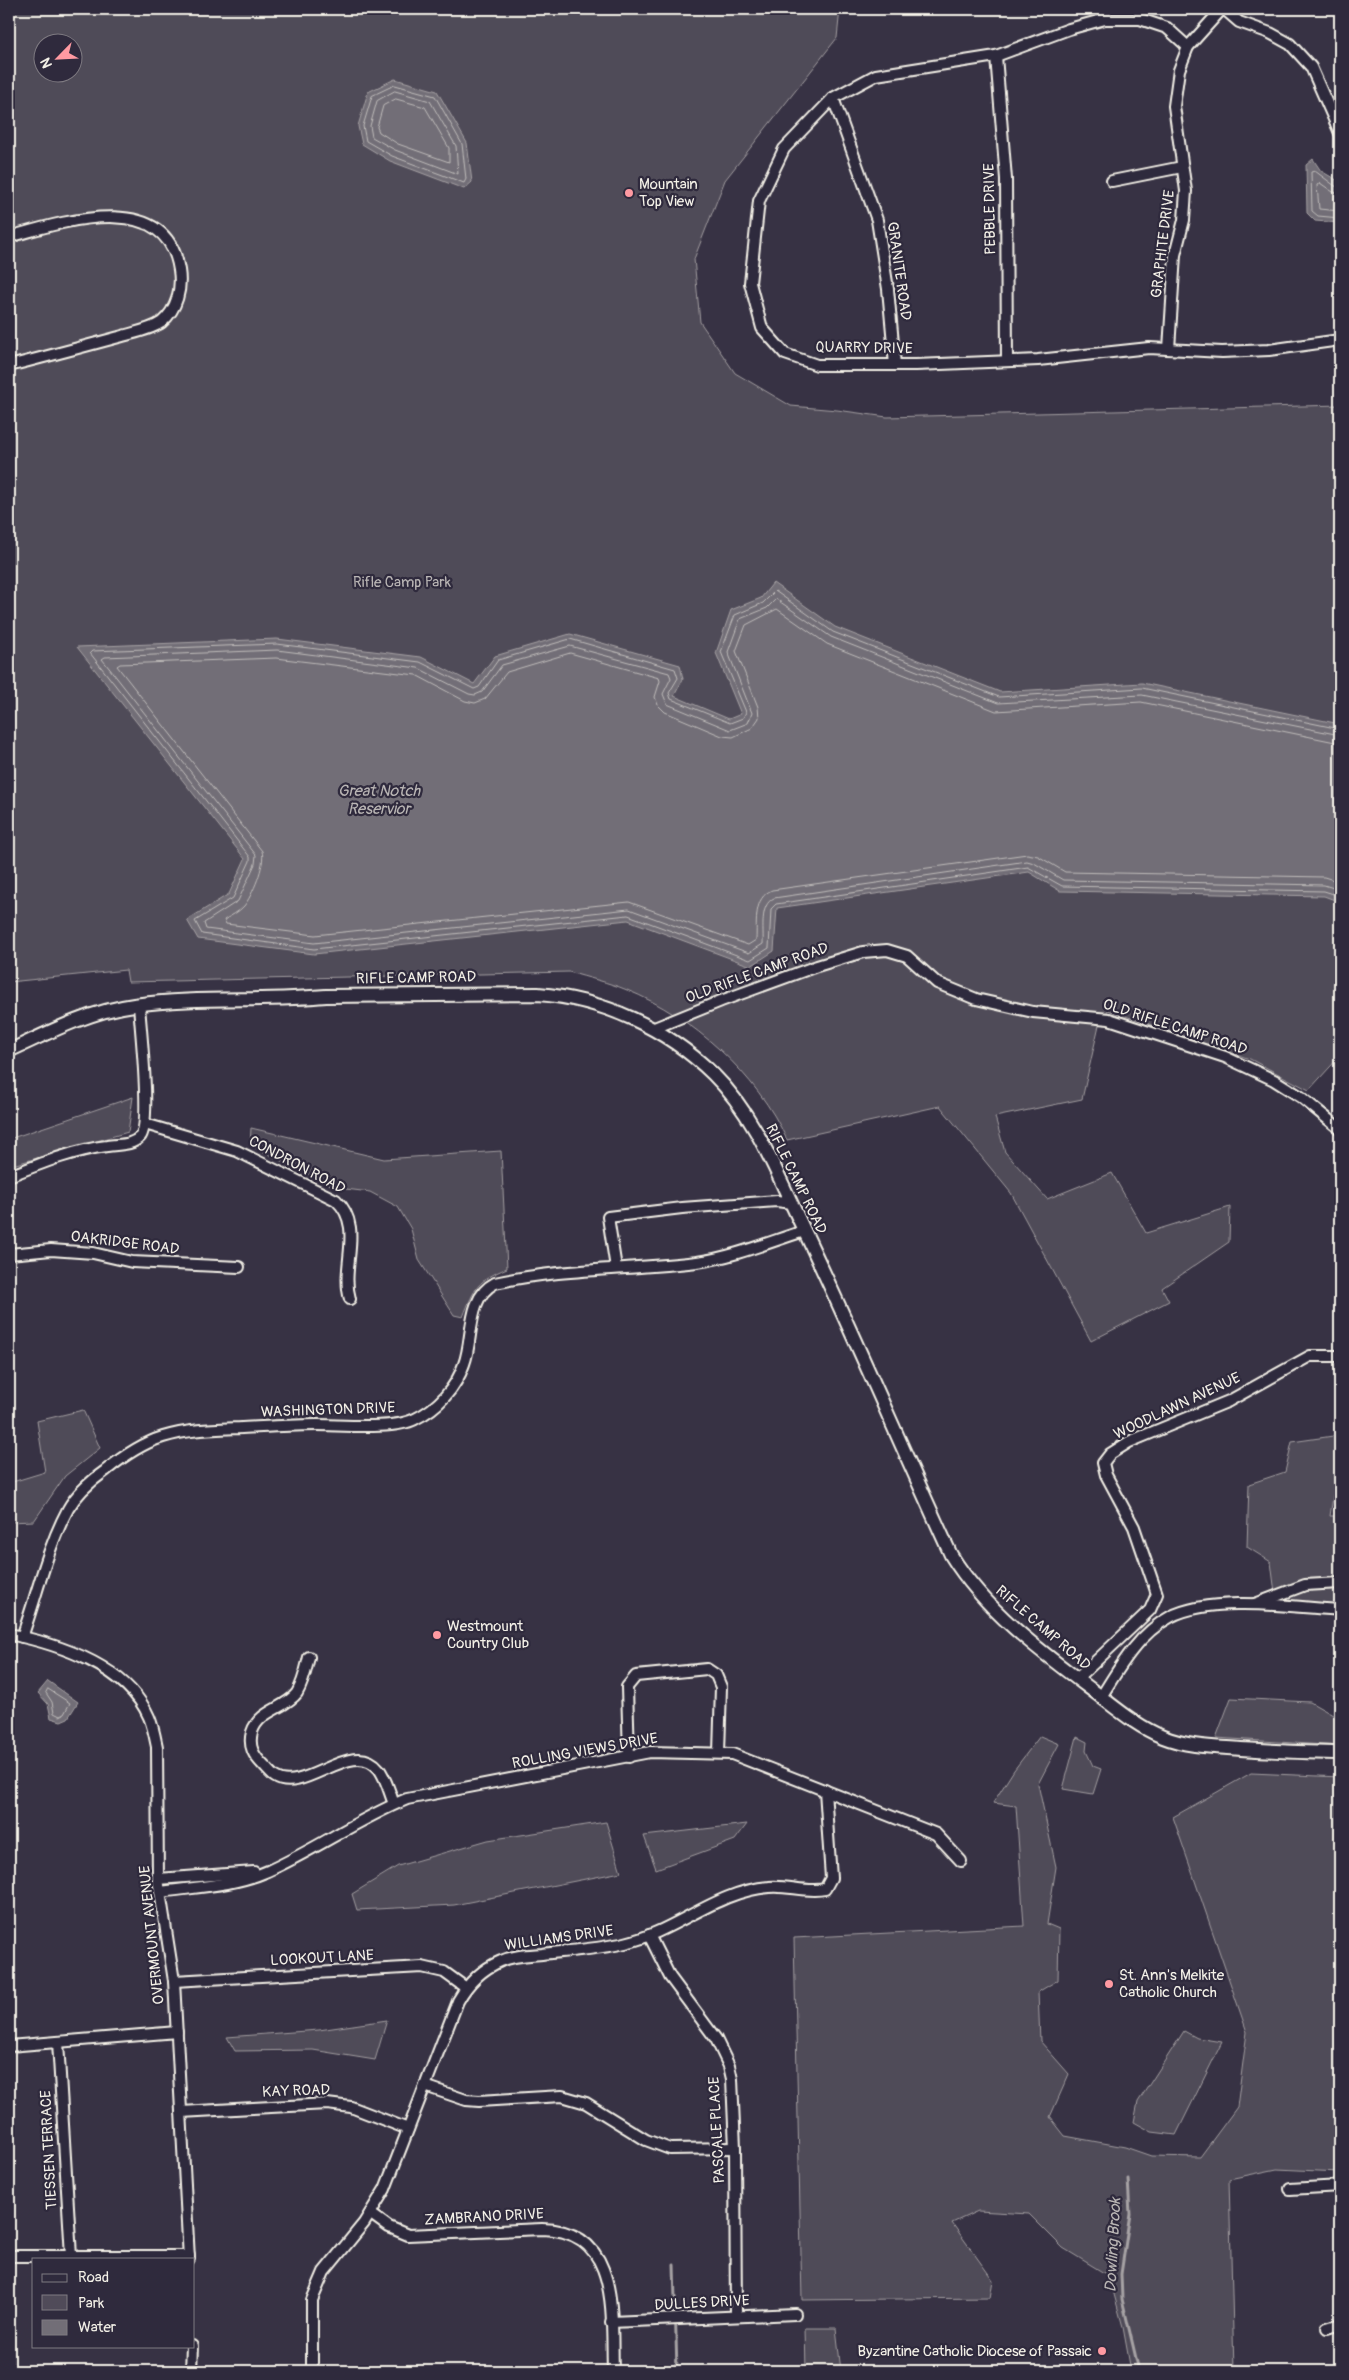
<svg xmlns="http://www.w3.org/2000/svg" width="1349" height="2380" viewBox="0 0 1349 2380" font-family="Pangolin,sans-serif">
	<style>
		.green { fill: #504b59; stroke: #a29ea0; fill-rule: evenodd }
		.water { fill: #726e77; stroke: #a6a2a4 }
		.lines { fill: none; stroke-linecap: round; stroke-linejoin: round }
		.shore { stroke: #c0bdbb; stroke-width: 1 }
		.stream { stroke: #a6a2a4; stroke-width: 3 }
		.minor-casing { stroke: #f4f1e8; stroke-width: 14 }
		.tertiary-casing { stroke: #f4f1e8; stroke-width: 16 }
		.minor { stroke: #2f2a3d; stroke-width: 10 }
		.tertiary { stroke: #2f2a3d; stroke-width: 12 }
		.poi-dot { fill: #ff9aa2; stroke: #2f2a3d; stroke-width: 2 }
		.labels { text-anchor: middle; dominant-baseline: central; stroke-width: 4.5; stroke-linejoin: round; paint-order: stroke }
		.poi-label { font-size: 15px; fill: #f4f1e8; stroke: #2f2a3d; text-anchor: start }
		.street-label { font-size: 15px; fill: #f4f1e8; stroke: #2f2a3d }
		.park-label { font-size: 15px; fill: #bbb7b6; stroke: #2f2a3d }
		.water-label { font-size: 16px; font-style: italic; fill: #bab6b5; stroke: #2f2a3d }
	</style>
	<rect width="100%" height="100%" fill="#373244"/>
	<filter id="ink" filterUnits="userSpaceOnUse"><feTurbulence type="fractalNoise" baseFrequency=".02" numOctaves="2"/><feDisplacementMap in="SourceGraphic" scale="10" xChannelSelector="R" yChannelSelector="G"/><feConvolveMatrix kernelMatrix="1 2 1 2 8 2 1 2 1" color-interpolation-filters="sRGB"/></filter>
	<g filter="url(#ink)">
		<g class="green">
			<path d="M9 9H840L837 38 725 180 694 259 700 322 735 373 791 406 837 410 887 417 1340 405V1056L1309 1090 1250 1059 1108 1010 1099 1025 1082 1099 995 1117 1005 1152 1047 1199 1112 1173 1146 1233 1230 1207 1229 1242 1162 1288 1169 1301 1091 1341 1011 1193 940 1106 787 1140C758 1075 692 1016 627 990 608 982 588 978 569 972L128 982 126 970 9 982ZM42 42H72V72H42Z"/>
			<path d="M133 1097 128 1132 9 1166V1139Z"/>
			<path d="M251 1128 384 1159 501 1151 507 1268C477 1281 475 1287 463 1317L454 1315 419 1260 411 1229 398 1207 370 1192 337 1188 250 1145Z"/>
			<path d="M83 1410 100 1448 65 1476 34 1521 9 1522V1483L45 1472 37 1421Z"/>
			<path d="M1340 1435V1477L1336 1478 1330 1516H1340V1606L1276 1601 1271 1562 1247 1547 1249 1484 1285 1472 1292 1442Z"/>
			<path d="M1231 1698 1310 1702 1340 1719V1746L1216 1738Z"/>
			<path d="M1040 1736 1059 1744 1038 1784 1056 1867 1047 1924 1059 1929 1058 1980 1038 1992 1040 2041 1069 2074 1050 2117 1065 2136 1125 2147 1151 2156 1200 2157 1237 2107 1247 2032 1173 1817 1251 1773 1340 1777V2172L1277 2169 1229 2179 1234 2371H1131L1123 2327 1109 2276 1063 2248 1029 2214 978 2211 952 2223 993 2280 990 2298 802 2300 794 1938 1024 1926 1016 1806 993 1803 1014 1770Z"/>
			<path d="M1077 1737 1087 1742 1086 1751 1093 1766 1101 1769 1093 1794 1063 1789Z"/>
			<path d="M606 1822 621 1872 454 1905 357 1910 352 1894 398 1866 488 1840Z"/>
			<path d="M747 1824 735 1840 656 1869 644 1836Z"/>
			<path d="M387 2020 375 2060 313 2050 235 2051 227 2037 319 2030Z"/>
			<path d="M1184 2031 1197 2038 1222 2042 1176 2135 1152 2132 1134 2122 1138 2102Z"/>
			<path d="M805 2328H836L841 2371H806Z"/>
		</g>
		<g class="water">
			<path d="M395 79 437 91 467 143 472 182 464 189 390 161 362 144 358 126 368 92Z"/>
			<path d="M1313 159 1321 171 1340 182V223L1315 221 1307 213 1306 165Z"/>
			<path d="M773 583 835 627 1000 692 1142 683 1340 724V902L1324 896 1060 891 1029 872 777 908 774 951 751 966 628 920 314 954 198 939 187 920 229 894 245 859 77 647 277 639 421 657 474 684 495 656 570 634 680 665 683 679 674 696 729 719 741 714 716 653 731 610 761 598Z"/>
			<path d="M48 1681 78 1702 68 1718 61 1721 51 1718 48 1704 38 1693Z"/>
		</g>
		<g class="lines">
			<g class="shore">
				<path d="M395 85 435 96 462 144 466 179 464 183 392 156 366 141 363 126 372 96Z"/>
				<path d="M395 91 430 101 456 146 458 174 395 150 372 137 370 126 377 101Z"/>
				<path d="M396 99 425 107 449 148V162L398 144 379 132 377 127 383 106Z"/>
				<path d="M1340 187 1335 186 1315 171 1311 172 1312 211 1318 216 1340 218"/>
				<path d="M1340 193 1333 192 1320 183 1317 185 1319 209 1340 211"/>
				<path d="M1340 729 1142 688 999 697 833 632 775 591 763 603 735 615 721 652 746 712 743 718 730 723 671 699 669 693 678 678 675 669 570 639 498 660 479 687 474 689 420 662 277 644 92 651 90 653 250 857V861L233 898 195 921 202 934 314 949 628 915 750 960 769 948 771 909 776 904 1028 867 1062 886 1324 891 1340 896"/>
				<path d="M1340 735 1142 695 998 703 831 637 776 599 767 608 740 619 728 652 752 713 748 723 730 730 667 704 663 694 671 678 669 673 570 646 502 665 482 692 475 695 469 694 418 668 277 650 105 657 102 659 256 855 255 864 238 901 204 923 206 929 314 943 629 909 749 953 763 944C764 930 759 905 774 898L1027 861 1034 863 1063 880 1324 885 1340 890"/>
				<path d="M1340 743 1141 702 996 711 827 644 777 609 746 625 736 651 758 707 759 718 752 728 733 737 722 736 665 712 658 705 655 697 660 681 659 678 570 653 507 672 485 699 475 703 465 701 416 675 276 658 120 664 117 666 262 851C266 864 252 896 244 906 239 912 230 916 224 920L226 924 315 935 629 902 748 945 756 940C757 922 753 898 772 890L1027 854 1038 856 1065 872 1324 877 1340 882"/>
				<path d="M48 1689 70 1703 64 1714 60 1716 54 1713 52 1702 46 1693Z"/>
			</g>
			<g class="stream">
				<path d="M1128 2179 1130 2214 1121 2274 1122 2299 1139 2371"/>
				<path d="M674 2265 677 2371"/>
			</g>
			<defs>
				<g id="minor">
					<path d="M1224 9 1239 22 1270 33 1290 44 1311 67 1340 133"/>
					<path d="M1188 47 1167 28 1140 19H1105L1069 29 996 56 876 75 833 98 784 149 759 201 750 283 762 328 785 354 817 365H916L1038 360 1149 348 1222 352 1269 350 1340 340"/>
					<path d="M996 56 1006 179 1007 361"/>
					<path d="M833 98 877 220 888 289 895 365"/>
					<path d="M1112 181 1182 167"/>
					<path d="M9 237C62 222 167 188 179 270 182 289 177 309 162 322 151 330 132 333 119 337 82 347 45 357 9 366"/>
					<path d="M1169 349 1175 255 1184 220 1186 191 1174 106 1179 70 1188 47 1222 9"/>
					<path d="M652 1029 721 1001 817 966 863 952 887 950 907 956 937 983 976 999 1033 1012 1109 1019 1225 1057 1274 1080 1301 1097 1340 1129"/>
					<path d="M145 1124 237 1151 336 1200C365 1227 340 1266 350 1299"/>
					<path d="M9 1176C40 1164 74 1150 107 1146 119 1144 131 1146 140 1137 152 1125 140 1026 139 1004"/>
					<path d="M9 1254 51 1250 93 1253 132 1262 239 1267"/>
					<path d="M616 1268 608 1217 682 1208 777 1201 791 1203"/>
					<path d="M1255 1604 1305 1585 1340 1583"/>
					<path d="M9 1634C58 1644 127 1666 149 1717 153 1726 155 1737 157 1747L158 1879 174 1981 189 2259"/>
					<path d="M22 1637C37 1595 47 1548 68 1509 77 1493 91 1481 105 1471 121 1458 143 1443 163 1437 189 1429 215 1429 242 1428 267 1427 292 1425 317 1425 342 1425 394 1430 415 1419 438 1408 456 1388 464 1364 474 1338 466 1298 495 1283 561 1268 630 1270 697 1262 734 1257 769 1242 804 1231"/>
					<path d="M309 1657C306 1669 304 1681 297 1693 285 1709 259 1710 252 1732 248 1747 254 1756 264 1766 267 1769 271 1774 275 1777 304 1796 353 1736 379 1769 386 1778 390 1794 394 1804"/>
					<path d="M1077 1679 1150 1610 1157 1594 1134 1527 1106 1475 1103 1463 1110 1454 1129 1442 1229 1401 1310 1356H1340"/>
					<path d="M1101 1697C1119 1668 1138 1634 1170 1617 1213 1595 1292 1607 1340 1610"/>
					<path d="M629 1757 627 1687 636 1676 707 1669 716 1675 721 1687 719 1753"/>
					<path d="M158 1879 254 1872"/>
					<path d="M160 1892C195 1887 234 1886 268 1871 315 1850 358 1819 407 1799L650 1752 732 1754 936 1834 961 1861"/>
					<path d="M649 1935 670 1977 716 2039 729 2066 732 2079 735 2148 736 2316"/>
					<path d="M174 1981 422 1967 444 1972 466 1988"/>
					<path d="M58 2042 71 2256"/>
					<path d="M9 2046 177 2032"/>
					<path d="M425 2086 466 2100 479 2101 562 2096 586 2103 646 2140 670 2149 735 2148"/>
					<path d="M181 2112 327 2104 351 2107 408 2129"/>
					<path d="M1290 2189 1340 2186"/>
					<path d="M371 2214 389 2227 408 2235 542 2229C621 2230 611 2315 613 2371"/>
					<path d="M9 2256H189"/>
					<path d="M611 2322 795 2314"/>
					<path d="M1327 2328 1340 2324"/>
					<path d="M191 2371 192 2346"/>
					<path d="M312 2371V2300L324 2272 364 2223 385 2189 458 2001C468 1983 482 1969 501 1961 514 1955 529 1955 542 1954 570 1951 598 1949 625 1943 675 1932 716 1891 769 1887 788 1885 806 1893 825 1889L831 1878 825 1790"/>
				</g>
				<path id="tertiary" d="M9 1051C49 1032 90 1011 134 1005 197 996 262 1002 326 996L538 994C603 999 666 1028 713 1074 755 1115 777 1174 802 1226 854 1335 901 1446 951 1555 986 1612 1044 1654 1096 1693 1117 1709 1138 1727 1163 1737 1188 1747 1215 1747 1241 1749 1274 1751 1307 1753 1340 1753"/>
			</defs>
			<use href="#minor" class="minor-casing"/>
			<use href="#tertiary" class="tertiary-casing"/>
			<use href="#minor" class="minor"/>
			<use href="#tertiary" class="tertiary"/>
		</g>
	</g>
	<g class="poi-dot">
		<circle cx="629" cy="193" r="5"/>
		<circle cx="437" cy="1635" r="5"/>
		<circle cx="1109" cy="1984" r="5"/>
		<circle cx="1102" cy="2351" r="5"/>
	</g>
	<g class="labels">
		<g class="poi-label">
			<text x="639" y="184">Mountain<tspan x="639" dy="17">Top View</tspan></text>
			<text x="447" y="1626">Westmount<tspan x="447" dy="17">Country Club</tspan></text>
			<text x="1119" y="1975">St. Ann's Melkite<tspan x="1119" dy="17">Catholic Church</tspan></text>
			<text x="1092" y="2351" text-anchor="end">Byzantine Catholic Diocese of Passaic</text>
		</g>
		<g class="street-label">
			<text transform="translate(990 209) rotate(-91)">PEBBLE DRIVE</text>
			<text transform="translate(1163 244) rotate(-83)">GRAPHITE DRIVE</text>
			<text transform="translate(899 271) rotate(82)">GRANITE ROAD</text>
			<text transform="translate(864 348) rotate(1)">QUARRY DRIVE</text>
			<text transform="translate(757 973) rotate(-20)">OLD RIFLE CAMP ROAD</text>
			<text transform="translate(416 978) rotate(-1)">RIFLE CAMP ROAD</text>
			<text transform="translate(1175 1027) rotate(18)">OLD RIFLE CAMP ROAD</text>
			<text transform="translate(297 1165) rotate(28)">CONDRON ROAD</text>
			<text transform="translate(796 1179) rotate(64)">RIFLE CAMP ROAD</text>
			<text transform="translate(125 1243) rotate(7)">OAKRIDGE ROAD</text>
			<text transform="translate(1177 1406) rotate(-25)">WOODLAWN AVENUE</text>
			<text transform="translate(328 1410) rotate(-2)">WASHINGTON DRIVE</text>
			<text transform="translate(1043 1628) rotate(41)">RIFLE CAMP ROAD</text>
			<text transform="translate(585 1751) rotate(-10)">ROLLING VIEWS DRIVE</text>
			<text transform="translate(152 1935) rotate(-96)">OVERMOUNT AVENUE</text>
			<text transform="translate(559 1938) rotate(-8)">WILLIAMS DRIVE</text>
			<text transform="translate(322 1958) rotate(-3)">LOOKOUT LANE</text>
			<text transform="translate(296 2091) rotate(-2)">KAY ROAD</text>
			<text transform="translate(717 2130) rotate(-93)">PASCALE PLACE</text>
			<text transform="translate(49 2150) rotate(-93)">TIESSEN TERRACE</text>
			<text transform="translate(484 2217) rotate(-3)">ZAMBRANO DRIVE</text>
			<text transform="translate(702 2303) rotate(-3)">DULLES DRIVE</text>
		</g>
		<g class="park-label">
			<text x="402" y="582">Rifle Camp Park</text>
		</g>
		<g class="water-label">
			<text x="379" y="791">Great Notch<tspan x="379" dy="18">Reservior</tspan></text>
			<text transform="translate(1113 2245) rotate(-87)">Dowling Brook</text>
		</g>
	</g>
	<rect width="1349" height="2380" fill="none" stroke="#2f2a3d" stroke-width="30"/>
	<rect x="15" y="15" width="1319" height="2350" fill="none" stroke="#f4f1e8" stroke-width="2" filter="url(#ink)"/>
	<rect x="32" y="2258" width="162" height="90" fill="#2f2a3d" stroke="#7e7a81"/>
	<rect x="42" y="2274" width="25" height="8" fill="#2f2a3d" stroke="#7e7a81"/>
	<text x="78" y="2282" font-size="15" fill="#f4f1e8">Road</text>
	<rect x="42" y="2295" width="25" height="15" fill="#504b59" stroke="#7e7a81"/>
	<text x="78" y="2308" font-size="15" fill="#f4f1e8">Park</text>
	<rect x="42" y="2320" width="25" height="15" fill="#726e77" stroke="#7e7a81"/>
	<text x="78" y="2332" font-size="15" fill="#f4f1e8">Water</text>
	<g transform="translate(58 58) rotate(246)"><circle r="24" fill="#2f2a3d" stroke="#7e7a81"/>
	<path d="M0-4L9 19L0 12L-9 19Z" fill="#ff9aa2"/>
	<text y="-8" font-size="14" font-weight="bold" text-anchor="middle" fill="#f4f1e8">N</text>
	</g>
</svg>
